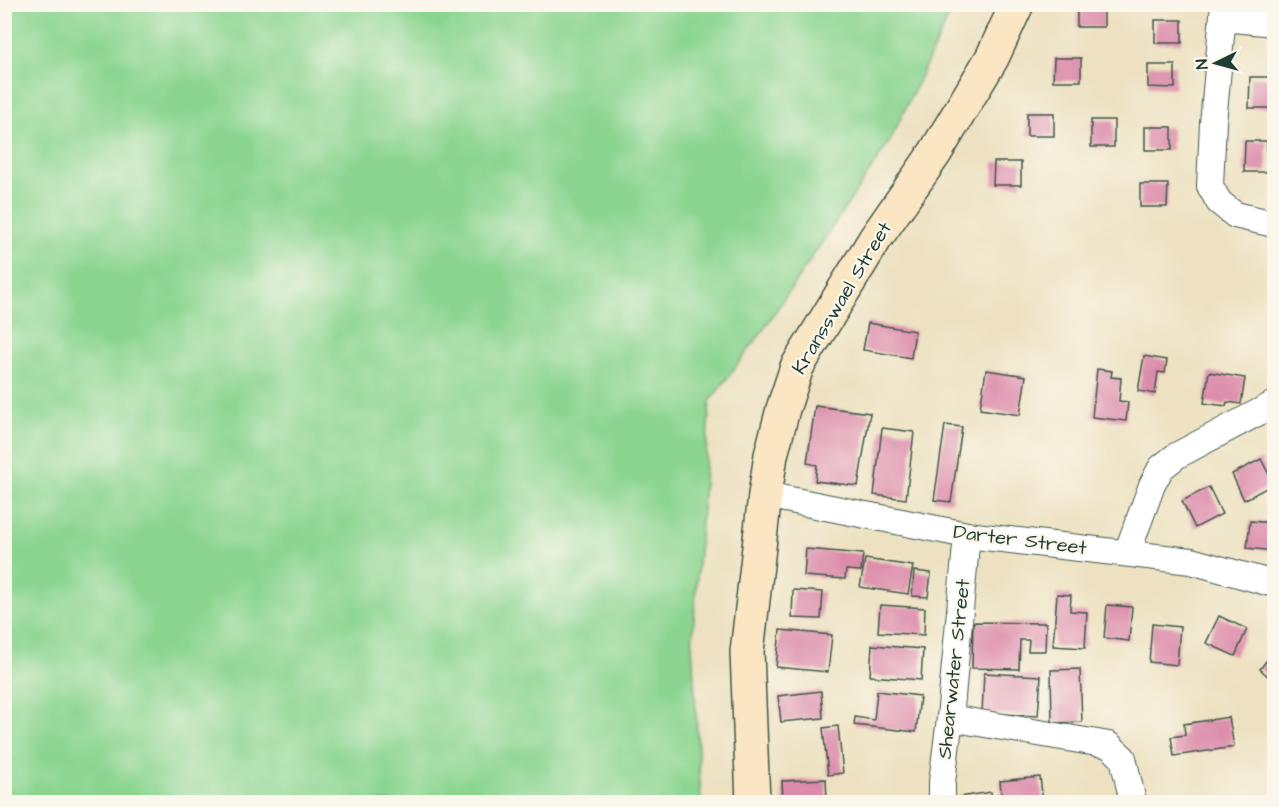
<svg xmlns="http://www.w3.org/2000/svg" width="1279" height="807" viewBox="0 0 1279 807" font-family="'Architects Daughter',sans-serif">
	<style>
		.green { fill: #8bd591; stroke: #558962; stroke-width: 1.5 }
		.building { fill: #dc8baa }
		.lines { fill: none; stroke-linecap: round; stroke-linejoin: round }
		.street-casing { stroke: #3e5649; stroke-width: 28 }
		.secondary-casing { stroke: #3e5649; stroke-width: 36 }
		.street { stroke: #fff; stroke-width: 26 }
		.secondary { stroke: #fbe6c4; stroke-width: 33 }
		.labels { text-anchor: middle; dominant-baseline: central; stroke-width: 4.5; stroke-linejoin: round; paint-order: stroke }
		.street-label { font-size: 20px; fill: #1f3d34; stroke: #fbf7ec }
	</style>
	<rect width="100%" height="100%" fill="#fbf7ec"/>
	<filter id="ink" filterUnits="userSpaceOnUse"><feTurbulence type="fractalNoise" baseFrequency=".0167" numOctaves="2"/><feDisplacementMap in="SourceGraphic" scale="12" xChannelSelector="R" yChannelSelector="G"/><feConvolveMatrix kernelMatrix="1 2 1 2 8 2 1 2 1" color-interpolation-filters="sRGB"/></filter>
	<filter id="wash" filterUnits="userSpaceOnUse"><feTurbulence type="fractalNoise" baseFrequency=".008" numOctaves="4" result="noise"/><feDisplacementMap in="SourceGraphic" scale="24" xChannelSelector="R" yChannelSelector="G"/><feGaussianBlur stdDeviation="1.35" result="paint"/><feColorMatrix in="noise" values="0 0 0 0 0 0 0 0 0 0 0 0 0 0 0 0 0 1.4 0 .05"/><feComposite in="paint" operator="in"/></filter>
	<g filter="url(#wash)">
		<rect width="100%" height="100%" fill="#ede1c1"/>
		<path class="green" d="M5 4 951 5 949 16 890 141 761 333 710 401 692 645 701 802H5Z"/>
		<g id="blocks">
			<g class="building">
				<rect x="1077" y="4" width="27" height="23"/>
				<rect x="1155" y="20" width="27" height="23"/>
				<path d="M1054 58H1081V81H1053Z"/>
				<path d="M1148 65H1175V88L1148 87Z"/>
				<path d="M1250 77H1272V108H1249Z"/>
				<rect x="1027" y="113" width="27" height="23"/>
				<rect x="1091" y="120" width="23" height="27"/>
				<rect x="1145" y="127" width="27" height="23"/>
				<path d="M1245 141H1267V172H1244Z"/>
				<path d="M994 162H1021V185H993Z"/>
				<path d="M1140 184H1168L1167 207H1140Z"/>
				<path d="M868 323 915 331 911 358 863 350Z"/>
				<path d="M1144 356 1167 360 1165 373 1158 372 1155 394 1138 391Z"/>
				<path d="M1097 369 1112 371 1111 377 1121 378 1119 401 1128 402 1126 421 1092 417Z"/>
				<path d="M986 370 1026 376 1020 415 980 409Z"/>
				<path d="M1209 372 1245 378 1241 404 1227 402 1226 406 1204 403Z"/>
				<path d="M815 406 870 413 858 486 815 481 817 465 807 463Z"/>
				<path d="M945 425 962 427 951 502 934 500Z"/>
				<path d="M882 428 914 432 906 499 874 495Z"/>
				<path d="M1261 459 1274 484 1244 500 1232 474Z"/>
				<path d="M1209 487 1222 514 1195 528 1182 501Z"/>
				<path d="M1250 521 1274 523V551L1247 548Z"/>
				<path d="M806 549 863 554 861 571 846 570 845 579 804 576Z"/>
				<path d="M865 559 913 566 908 594 860 587Z"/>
				<path d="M914 571 931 573 928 597 912 596Z"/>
				<path d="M793 590 823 592 821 619 792 618Z"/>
				<path d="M1057 594 1071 595 1070 611 1087 612 1085 648 1053 646Z"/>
				<path d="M880 605 925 608 924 635 878 632Z"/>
				<path d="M1107 605 1132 607 1129 641 1104 638Z"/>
				<path d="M1219 616 1247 629 1235 656 1206 643Z"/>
				<path d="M973 622 1046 623 1045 651H1028L1029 640H1020L1019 669 972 668Z"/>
				<path d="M1152 624 1180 627 1177 665 1149 662Z"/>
				<path d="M780 630 832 635 828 672 776 667Z"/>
				<path d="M872 645 923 649 921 680 870 676Z"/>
				<path d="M1274 651V682L1260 669Z"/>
				<path d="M1080 669 1082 722 1052 723 1051 670Z"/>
				<path d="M984 673 1041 676 1038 716 982 713Z"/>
				<path d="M821 691 823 718 781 722 778 696Z"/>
				<path d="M877 691 920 696 916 732 854 725 855 717 874 720Z"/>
				<path d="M1229 717 1234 747 1174 756 1171 737 1185 735 1184 724Z"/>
				<path d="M838 726 843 773 828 775 823 728Z"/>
				<path d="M1040 777 1043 802H1002L1000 781Z"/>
				<path d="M826 779 827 802H783L782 781Z"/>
				<path d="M991 792 992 802H954V798Z"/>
			</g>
		</g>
	</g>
	<g filter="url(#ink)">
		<use href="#blocks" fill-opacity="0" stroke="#3e5649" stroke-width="1.5"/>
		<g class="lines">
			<defs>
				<g id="street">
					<path d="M1224 4 1213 123 1210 186 1219 202 1235 215 1274 224"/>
					<path d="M1223 18 1274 23"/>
					<path d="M765 495 967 535 1191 561 1274 584"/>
					<path d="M1127 553 1152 485 1161 468 1176 456 1274 404"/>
					<path d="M950 718 1109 745 1123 758 1133 802"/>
					<path d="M942 802V782L950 718 967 535"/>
				</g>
				<path id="secondary" d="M753 802 747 652 765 495 771 455 783 409 797 367 875 239 935 153 992 58 1017 4"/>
			</defs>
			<use href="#street" class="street-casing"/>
			<use href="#secondary" class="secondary-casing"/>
			<use href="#street" class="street"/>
			<use href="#secondary" class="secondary"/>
		</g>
	</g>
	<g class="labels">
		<g class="street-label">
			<text transform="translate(842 298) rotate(-59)">Kransswael Street</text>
			<text transform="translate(1020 540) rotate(7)">Darter Street</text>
			<text transform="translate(954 669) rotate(-84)">Shearwater Street</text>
		</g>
	</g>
	<rect width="1279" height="807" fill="none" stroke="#fbf7ec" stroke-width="24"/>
	<g transform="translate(1216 63) rotate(265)" stroke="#fbf7ec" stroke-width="4.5" paint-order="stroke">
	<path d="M0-4.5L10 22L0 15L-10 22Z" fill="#1f3d34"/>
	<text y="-9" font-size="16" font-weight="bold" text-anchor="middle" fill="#1f3d34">N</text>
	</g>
</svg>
